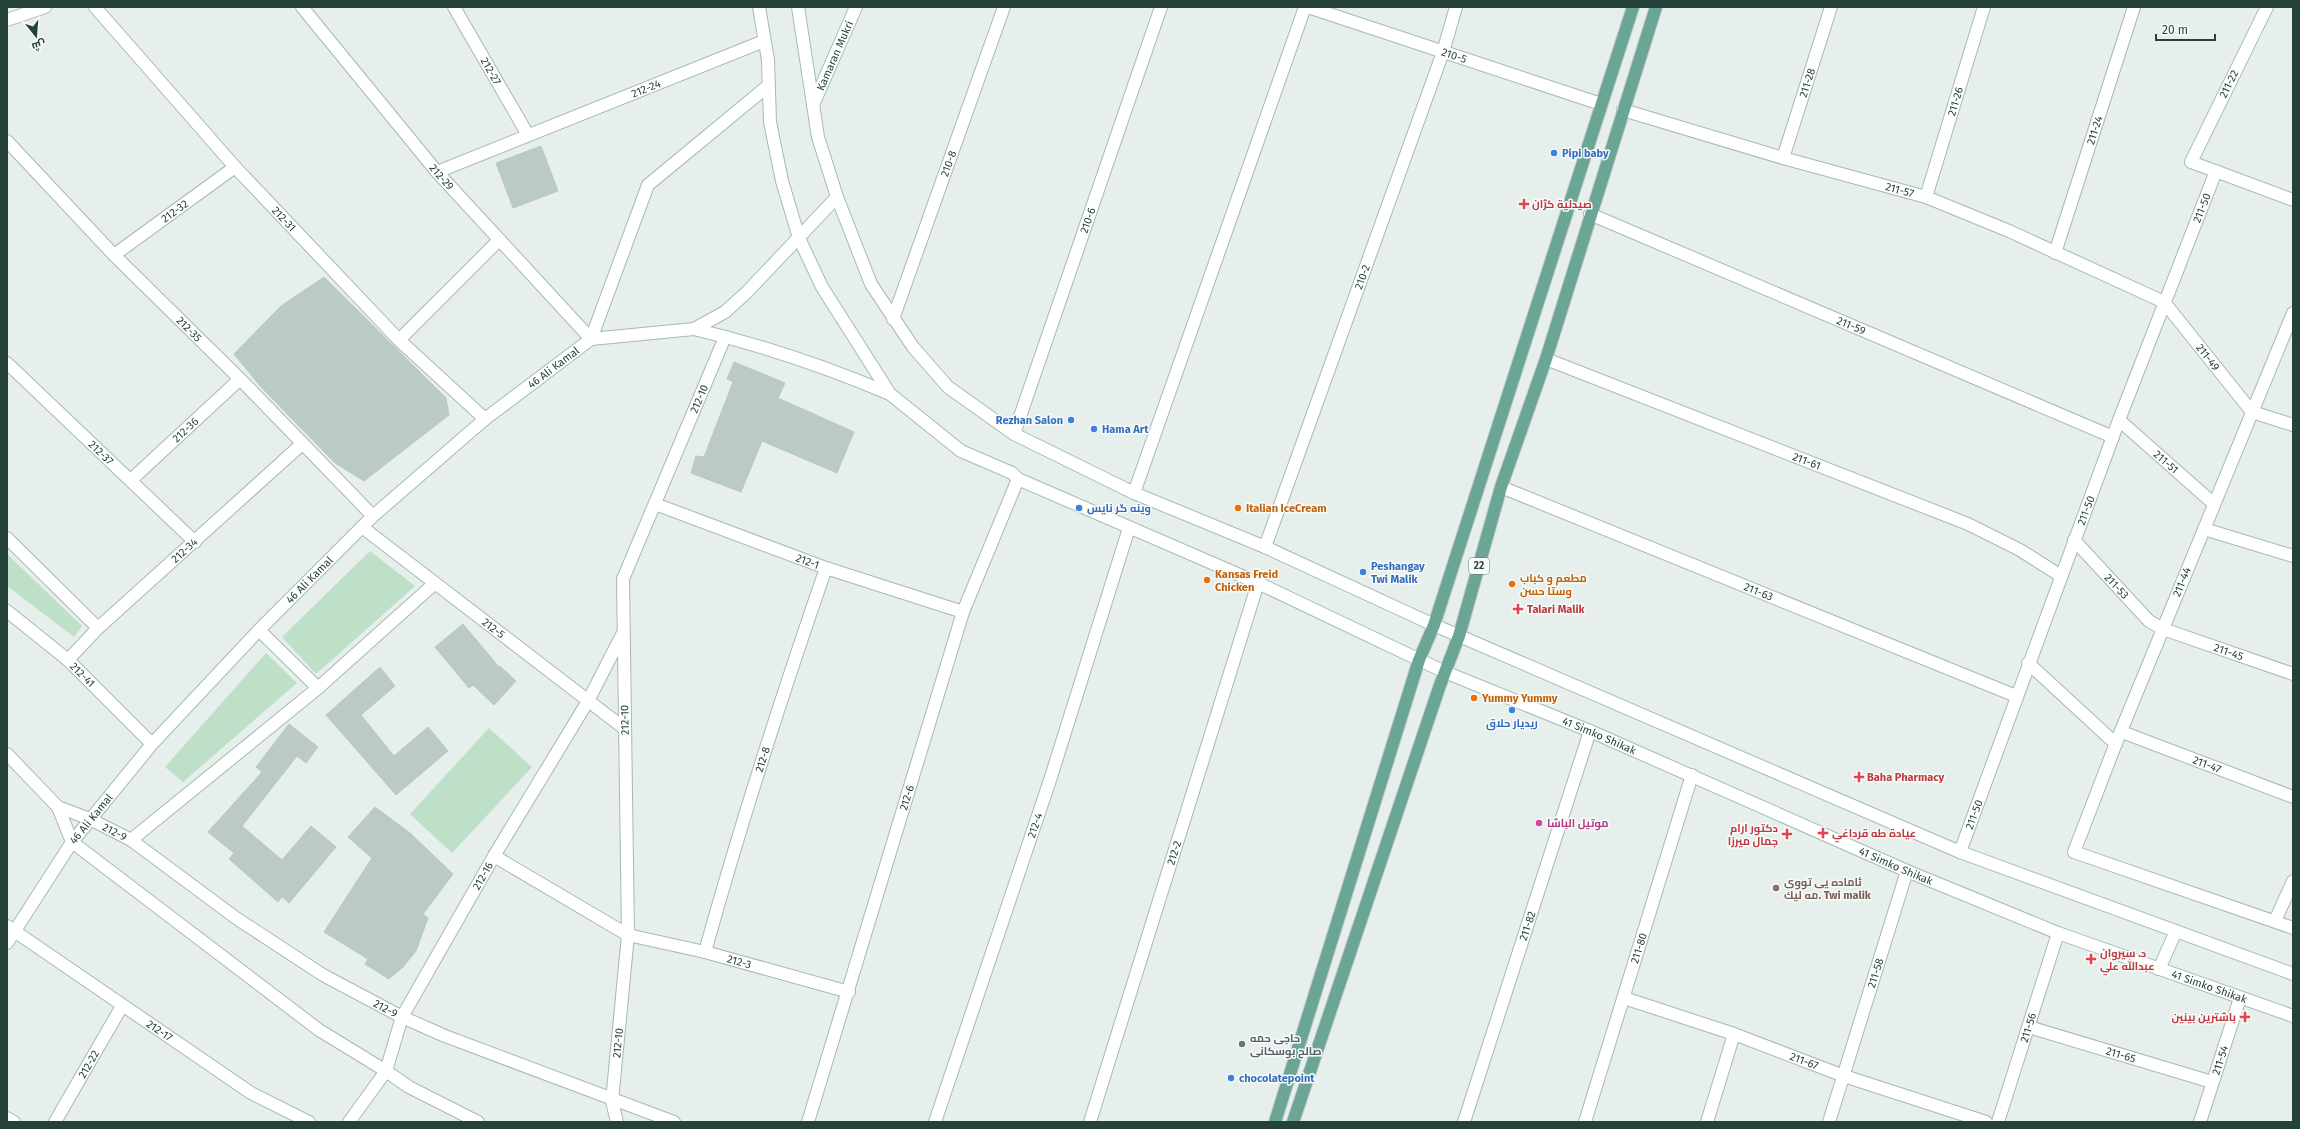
<svg xmlns="http://www.w3.org/2000/svg" width="2300" height="1129" viewBox="0 0 2300 1129" font-family="'Fira Sans',Cairo,sans-serif">
	<style>
		.green { fill: #bfe0c8 }
		.building { fill: #bbcac4; stroke: #b8c9c2 }
		.lines { fill: none; stroke-linecap: round; stroke-linejoin: round }
		.street-casing { stroke: #a8b8b2; stroke-width: 14 }
		.secondary-casing { stroke: #a4bbb3; stroke-width: 14 }
		.primary-casing { stroke: #c2cac8; stroke-width: 14 }
		.street { stroke: #fff; stroke-width: 12 }
		.secondary { stroke: #fff; stroke-width: 12 }
		.primary { stroke: #6aa596; stroke-width: 12 }
		.shop-dot { fill: #3f7fe0; stroke: #f7fbf9; stroke-width: 1.5 }
		.health-dot { fill: #e0444e; stroke: #f7fbf9; stroke-width: 1.5 }
		.food-dot { fill: #e8710a; stroke: #f7fbf9; stroke-width: 1.5 }
		.hotel-dot { fill: #d1479c; stroke: #f7fbf9; stroke-width: 1.5 }
		.education-dot { fill: #8d6e63; stroke: #f7fbf9; stroke-width: 1.5 }
		.worship-dot { fill: #6b7280; stroke: #f7fbf9; stroke-width: 1.5 }
		.labels { text-anchor: middle; dominant-baseline: central; stroke-width: 3; stroke-linejoin: round; paint-order: stroke }
		.shield { fill: #f7fbf9; stroke: #637a73; stroke-width: 1 }
		.shield-label { font-size: 10px; font-weight: bold; fill: #24423a }
		.street-label { font-size: 11px; fill: #24423a; stroke: #f7fbf9 }
		.shop-label { font-size: 11px; font-weight: bold; fill: #366cbe; stroke: #f7fbf9; text-anchor: start }
		.health-label { font-size: 11px; font-weight: bold; fill: #be3a42; stroke: #f7fbf9; text-anchor: start }
		.food-label { font-size: 11px; font-weight: bold; fill: #c56008; stroke: #f7fbf9; text-anchor: start }
		.hotel-label { font-size: 11px; font-weight: bold; fill: #b23c85; stroke: #f7fbf9; text-anchor: start }
		.education-label { font-size: 11px; font-weight: bold; fill: #785e54; stroke: #f7fbf9; text-anchor: start }
		.worship-label { font-size: 11px; font-weight: bold; fill: #5b616d; stroke: #f7fbf9; text-anchor: start }
	</style>
	<rect width="100%" height="100%" fill="#e6efeb"/>
	<g class="green">
		<path d="M370 551 415 586 316 674 282 637Z"/>
		<path d="M7 554 82 626 74 637 7 586Z"/>
		<path d="M266 653 297 683 183 782 165 767Z"/>
		<path d="M489 728 532 767 452 853 410 814Z"/>
	</g>
	<g class="building">
		<path d="M541 146 558 191 513 208 496 163Z"/>
		<path d="M324 277 446 398 449 415 364 481 335 463 261 387 234 354 281 306Z"/>
		<path d="M734 362 785 383 778 398 854 432 837 473 762 441 741 492 691 473 696 456 704 457 733 382 727 379Z"/>
		<path d="M463 624 499 667 500 666 516 681 494 705 473 685 469 688 435 647Z"/>
		<path d="M380 667 395 686 361 715 394 756 428 727 448 751 396 795 326 715Z"/>
		<path d="M289 724 318 747 306 763 297 756 242 826 282 860 311 826 336 847 289 903 282 897 278 902 229 859 234 853 208 832 262 772 256 767Z"/>
		<path d="M375 807 410 833 453 874 423 914 428 918 416 951 403 967 389 979 365 964 368 959 324 932 372 858 348 837Z"/>
	</g>
	<g class="lines">
		<defs>
			<g id="street">
				<path id="s1" d="M95 7 235 167 399 340 485 419"/>
				<path id="s2" d="M302 7 437 172 591 339"/>
				<path id="s3" d="M454 7 528 135"/>
				<path id="s4" d="M1308 7 1601 104"/>
				<path d="M2267 7 2191 162 2293 200"/>
				<path d="M7 20 45 7"/>
				<path id="s5" d="M1623 110 1783 158 1926 197 2009 231 2164 302 2252 412 2293 425"/>
				<path id="s6" d="M7 141 114 255 240 379 373 516"/>
				<path id="s7" d="M1783 158 1831 7"/>
				<path id="s8" d="M437 172 764 41"/>
				<path id="s9" d="M1926 197 1984 7"/>
				<path id="s10" d="M1590 214 2113 437"/>
				<path id="s11" d="M2055 253 2134 7"/>
				<path id="s12" d="M114 255 235 167"/>
				<path d="M2293 313 2116 743 2074 852 2293 928"/>
				<path id="s13" d="M893 319 1004 7"/>
				<path d="M399 340 499 240"/>
				<path id="s14" d="M1546 359 1968 524 2020 550 2061 576"/>
				<path id="s15" d="M7 363 195 542"/>
				<path id="s16" d="M2119 420 2214 504"/>
				<path id="s17" d="M1014 434 1161 7"/>
				<path id="s18" d="M131 480 240 379"/>
				<path id="s19" d="M1501 487 2016 696"/>
				<path d="M1134 493 1305 7"/>
				<path id="s20" d="M655 504 826 568 963 612"/>
				<path id="s21" d="M362 527 625 729"/>
				<path d="M2204 529 2293 556"/>
				<path d="M7 538 98 628"/>
				<path id="s22" d="M2074 540 2149 621 2163 629 2293 674"/>
				<path id="s23" d="M1265 547 1443 52 1456 7"/>
				<path id="s24" d="M7 611 68 660 152 744"/>
				<path d="M259 630 318 688"/>
				<path id="s25" d="M68 660 98 628 302 444"/>
				<path d="M2028 663 2116 744"/>
				<path id="s26" d="M2122 732 2293 797"/>
				<path d="M7 754 58 807 72 842 319 1030 386 1071 409 1087 478 1122"/>
				<path id="s27" d="M58 807 90 819 131 840 236 918 323 975 402 1017 445 1036 674 1122"/>
				<path d="M131 840 318 688 434 584"/>
				<path id="s28" d="M1960 852 2119 420 2216 171"/>
				<path id="s29" d="M494 856 628 935 705 952 849 992"/>
				<path d="M2275 921 2293 881"/>
				<path id="s30" d="M7 926 251 1093 309 1122"/>
				<path id="s31" d="M705 952C741 822 782 695 826 568"/>
				<path id="s32" d="M1624 998 1734 1034 1844 1076 1986 1122"/>
				<path id="s33" d="M2029 1027 2212 1082"/>
				<path d="M7 1118 14 1122"/>
				<path id="s34" d="M55 1122 122 1006"/>
				<path id="s35" d="M349 1122 386 1071 402 1017 494 856 588 701 623 633"/>
				<path id="s36" d="M617 1122 612 1101 628 935 623 579 725 337"/>
				<path id="s37" d="M808 1122 963 612 1018 479"/>
				<path id="s38" d="M935 1122 1051 777 1129 528"/>
				<path id="s39" d="M1090 1122 1258 583"/>
				<path id="s40" d="M1464 1122 1590 731"/>
				<path id="s41" d="M1585 1122 1692 775"/>
				<path d="M1707 1122 1734 1034"/>
				<path id="s42" d="M1829 1122 1907 871"/>
				<path id="s43" d="M1998 1122 2058 933"/>
				<path id="s44" d="M2200 1122 2240 998"/>
			</g>
			<g id="secondary">
				<path id="s45" d="M759 7 768 60 770 122 782 181 799 238 822 287 890 394 961 451 1012 473 1018 479 1258 583 1445 672 1590 731 1907 871 2058 933 2293 1016"/>
				<path d="M798 7 818 137 837 197 871 284 913 347 948 387 1014 434 1134 493 1265 547 1434 625 1960 852 2293 974"/>
				<path id="s46" d="M813 105 856 7"/>
				<path d="M694 329C761 345 827 367 890 394"/>
				<path d="M591 339 648 185 769 85"/>
				<path id="s47" d="M7 943 72 842 152 744 259 630 373 516 485 419 591 339 694 329 725 312 747 292 837 197"/>
				<path d="M2159 969 2176 931"/>
			</g>
			<g id="primary">
				<path d="M1275 1122 1419 660 1434 625 1633 7"/>
				<path d="M1293 1122 1440 685 1459 636 1501 487 1546 359 1656 7"/>
			</g>
		</defs>
		<use href="#street" class="street-casing"/>
		<use href="#secondary" class="secondary-casing"/>
		<use href="#primary" class="primary-casing"/>
		<use href="#street" class="street"/>
		<use href="#secondary" class="secondary"/>
		<use href="#primary" class="primary"/>
	</g>
	<g class="shop-dot">
		<circle cx="1554" cy="153" r="4"/>
		<circle cx="1071" cy="420" r="4"/>
		<circle cx="1094" cy="429" r="4"/>
		<circle cx="1079" cy="508" r="4"/>
		<circle cx="1363" cy="572" r="4"/>
		<circle cx="1512" cy="710" r="4"/>
		<circle cx="1231" cy="1078" r="4"/>
	</g>
	<g class="health-dot">
		<path d="M1522 198h4v4h4v4h-4v4h-4v-4h-4v-4h4z"/>
		<path d="M1516 603h4v4h4v4h-4v4h-4v-4h-4v-4h4z"/>
		<path d="M1857 771h4v4h4v4h-4v4h-4v-4h-4v-4h4z"/>
		<path d="M1821 827h4v4h4v4h-4v4h-4v-4h-4v-4h4z"/>
		<path d="M1785 828h4v4h4v4h-4v4h-4v-4h-4v-4h4z"/>
		<path d="M2089 953h4v4h4v4h-4v4h-4v-4h-4v-4h4z"/>
		<path d="M2243 1011h4v4h4v4h-4v4h-4v-4h-4v-4h4z"/>
	</g>
	<g class="food-dot">
		<circle cx="1238" cy="508" r="4"/>
		<circle cx="1207" cy="580" r="4"/>
		<circle cx="1512" cy="584" r="4"/>
		<circle cx="1474" cy="698" r="4"/>
	</g>
	<circle class="hotel-dot" cx="1539" cy="823" r="4"/>
	<circle class="education-dot" cx="1776" cy="888" r="4"/>
	<circle class="worship-dot" cx="1242" cy="1044" r="4"/>
	<g class="labels">
		<rect class="shield" x="1469" y="558" width="20" height="16" rx="3"/>
		<g class="shield-label">
			<text x="1479" y="566">22</text>
		</g>
		<g class="street-label">
			<text stroke="none"><textPath href="#s46" startOffset="54">Kamaran Mukri</textPath></text>
			<text stroke="none"><textPath href="#s4" startOffset="154">210-5</textPath></text>
			<text stroke="none"><textPath href="#s3" startOffset="74">212-27</textPath></text>
			<text stroke="none"><textPath href="#s7" startOffset="79">211-28</textPath></text>
			<text transform="translate(2229 84) rotate(-64)">211-22</text>
			<text stroke="none"><textPath href="#s8" startOffset="225">212-24</textPath></text>
			<text stroke="none"><textPath href="#s9" startOffset="100">211-26</textPath></text>
			<text stroke="none"><textPath href="#s11" startOffset="129">211-24</textPath></text>
			<text stroke="none"><textPath href="#s13" startOffset="165">210-8</textPath></text>
			<text stroke="none"><textPath href="#s2" startOffset="220">212-29</textPath></text>
			<text stroke="none"><textPath href="#s5" startOffset="288">211-57</textPath></text>
			<text stroke="none"><textPath href="#s28" startOffset="688">211-50</textPath></text>
			<text stroke="none"><textPath href="#s12" startOffset="75">212-32</textPath></text>
			<text stroke="none"><textPath href="#s1" startOffset="284">212-31</textPath></text>
			<text stroke="none"><textPath href="#s17" startOffset="226">210-6</textPath></text>
			<text stroke="none"><textPath href="#s23" startOffset="287">210-2</textPath></text>
			<text stroke="none"><textPath href="#s10" startOffset="284">211-59</textPath></text>
			<text stroke="none"><textPath href="#s6" startOffset="262">212-35</textPath></text>
			<text stroke="none"><textPath href="#s5" startOffset="646">211-49</textPath></text>
			<text stroke="none"><textPath href="#s47" startOffset="798">46 Ali Kamal</textPath></text>
			<text stroke="none"><textPath href="#s36" startOffset="740">212-10</textPath></text>
			<text stroke="none"><textPath href="#s18" startOffset="74">212-36</textPath></text>
			<text stroke="none"><textPath href="#s15" startOffset="130">212-37</textPath></text>
			<text stroke="none"><textPath href="#s14" startOffset="280">211-61</textPath></text>
			<text stroke="none"><textPath href="#s16" startOffset="63">211-51</textPath></text>
			<text stroke="none"><textPath href="#s28" startOffset="364">211-50</textPath></text>
			<text stroke="none"><textPath href="#s25" startOffset="160">212-34</textPath></text>
			<text stroke="none"><textPath href="#s20" startOffset="163">212-1</textPath></text>
			<text stroke="none"><textPath href="#s47" startOffset="474">46 Ali Kamal</textPath></text>
			<text transform="translate(2182 582) rotate(-68)">211-44</text>
			<text stroke="none"><textPath href="#s22" startOffset="63">211-53</textPath></text>
			<text stroke="none"><textPath href="#s19" startOffset="278">211-63</textPath></text>
			<text stroke="none"><textPath href="#s21" startOffset="166">212-5</textPath></text>
			<text stroke="none"><textPath href="#s22" startOffset="196">211-45</textPath></text>
			<text stroke="none"><textPath href="#s24" startOffset="99">212-41</textPath></text>
			<text transform="translate(625 720) rotate(-91)">212-10</text>
			<text stroke="none"><textPath href="#s45" startOffset="1207">41 Simko Shikak</textPath></text>
			<text stroke="none"><textPath href="#s31" startOffset="201">212-8</textPath></text>
			<text stroke="none"><textPath href="#s26" startOffset="91">211-47</textPath></text>
			<text stroke="none"><textPath href="#s37" startOffset="339">212-6</textPath></text>
			<text stroke="none"><textPath href="#s28" startOffset="40">211-50</textPath></text>
			<text stroke="none"><textPath href="#s47" startOffset="150">46 Ali Kamal</textPath></text>
			<text stroke="none"><textPath href="#s38" startOffset="313">212-4</textPath></text>
			<text stroke="none"><textPath href="#s27" startOffset="62">212-9</textPath></text>
			<text stroke="none"><textPath href="#s39" startOffset="282">212-2</textPath></text>
			<text stroke="none"><textPath href="#s45" startOffset="1531">41 Simko Shikak</textPath></text>
			<text stroke="none"><textPath href="#s35" startOffset="282">212-16</textPath></text>
			<text stroke="none"><textPath href="#s40" startOffset="206">211-82</textPath></text>
			<text stroke="none"><textPath href="#s41" startOffset="182">211-80</textPath></text>
			<text stroke="none"><textPath href="#s29" startOffset="270">212-3</textPath></text>
			<text stroke="none"><textPath href="#s42" startOffset="156">211-58</textPath></text>
			<text stroke="none"><textPath href="#s45" startOffset="1867">41 Simko Shikak</textPath></text>
			<text stroke="none"><textPath href="#s27" startOffset="386">212-9</textPath></text>
			<text stroke="none"><textPath href="#s43" startOffset="99">211-56</textPath></text>
			<text stroke="none"><textPath href="#s30" startOffset="185">212-17</textPath></text>
			<text stroke="none"><textPath href="#s36" startOffset="80">212-10</textPath></text>
			<text stroke="none"><textPath href="#s33" startOffset="96">211-65</textPath></text>
			<text stroke="none"><textPath href="#s44" startOffset="65">211-54</textPath></text>
			<text stroke="none"><textPath href="#s32" startOffset="191">211-67</textPath></text>
			<text stroke="none"><textPath href="#s34" startOffset="67">212-22</textPath></text>
		</g>
		<g class="shop-label">
			<text x="1562" y="153">Pipi baby</text>
			<text x="1063" y="420" text-anchor="end">Rezhan Salon</text>
			<text x="1102" y="429">Hama Art</text>
			<text x="1087" y="508">وینه گر نایس</text>
			<text x="1371" y="566">Peshangay<tspan x="1371" dy="13">Twi Malik</tspan></text>
			<text x="1512" y="723" text-anchor="middle">ریدیار حلاق</text>
			<text x="1239" y="1078">chocolatepoint</text>
		</g>
		<g class="health-label">
			<text x="1532" y="204">صيدلية كژان</text>
			<text x="1527" y="609">Talari Malik</text>
			<text x="1867" y="777">Baha Pharmacy</text>
			<text x="1778" y="828" text-anchor="end">دكتور ارام<tspan x="1778" dy="13">جمال ميرزا</tspan></text>
			<text x="1832" y="833">عيادة طه قرداغي</text>
			<text x="2100" y="953">د. سيروان<tspan x="2100" dy="13">عبدالله علي</tspan></text>
			<text x="2236" y="1017" text-anchor="end">باشترين بينين</text>
		</g>
		<g class="food-label">
			<text x="1246" y="508">Italian IceCream</text>
			<text x="1215" y="574">Kansas Freid<tspan x="1215" dy="13">Chicken</tspan></text>
			<text x="1520" y="578">مطعم و کباب<tspan x="1520" dy="13">وستا حسن</tspan></text>
			<text x="1482" y="698">Yummy Yummy</text>
		</g>
		<g class="hotel-label">
			<text x="1547" y="823">موتيل الباشا</text>
		</g>
		<g class="education-label">
			<text x="1784" y="882">ئاماده يى تووى<tspan x="1784" dy="13">مه ليك. Twi malik</tspan></text>
		</g>
		<g class="worship-label">
			<text x="1250" y="1038">حاجی حمه<tspan x="1250" dy="13">صالح بوسکانی</tspan></text>
		</g>
	</g>
	<rect width="2300" height="1129" fill="none" stroke="#24423a" stroke-width="16"/>
	<g transform="translate(36 36) rotate(163)" stroke="#f7fbf9" stroke-width="3" paint-order="stroke">
	<path d="M0-3L7 15L0 10L-7 15Z" fill="#24423a"/>
	<text y="-6" font-size="11" font-weight="bold" text-anchor="middle" fill="#24423a">ش</text>
	</g>
	<path d="M2156 34v6h59v-6" fill="none" stroke="#24423a" stroke-width="2"/>
	<text x="2162" y="34" font-size="12" fill="#24423a" stroke="#f7fbf9" stroke-width="3" paint-order="stroke">20 m</text>
</svg>
